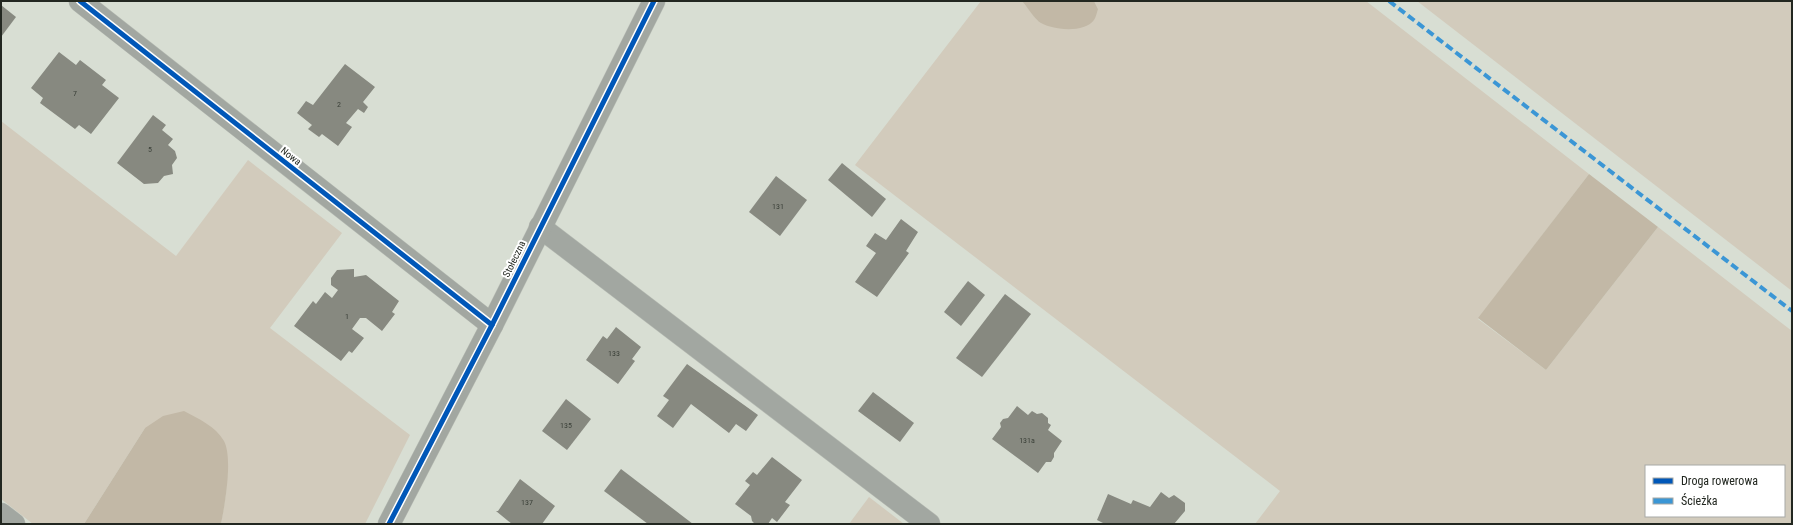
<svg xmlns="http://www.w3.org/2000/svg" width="1793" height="525" viewBox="0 0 1793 525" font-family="'Roboto Condensed',sans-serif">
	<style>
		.green { fill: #d2cbbc; fill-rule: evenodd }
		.forest { fill: #c2b8a6 }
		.building { fill: #878980 }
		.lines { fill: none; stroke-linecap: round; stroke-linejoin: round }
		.minor-casing { stroke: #b7bcb4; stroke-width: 23 }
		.minor { stroke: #a2a7a1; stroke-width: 22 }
		.quiet { stroke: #3b96d5; stroke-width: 4; stroke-dasharray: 8 4; stroke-linecap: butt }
		.cycleway-casing { stroke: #fff; stroke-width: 8 }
		.cycleway { stroke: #0057b8; stroke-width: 5 }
		.labels { text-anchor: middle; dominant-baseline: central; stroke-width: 4; stroke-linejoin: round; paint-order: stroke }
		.number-label { font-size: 8px; fill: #3b4038 }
		.street-label { font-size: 10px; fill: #222720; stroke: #fff }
	</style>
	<rect width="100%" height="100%" fill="#d8ded3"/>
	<g class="green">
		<path d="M981 1H1022L1038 21 1098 9 1094 1H1366L1589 174 1478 319 1546 370 1658 227 1792 331V524H1255L1280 491 855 165ZM1646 466H1784V516H1646Z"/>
		<path d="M1417 1H1792V291Z"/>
		<path d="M1 121 176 256 248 160 342 233 270 328 410 435 365 524H221L226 493 228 463 145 428 84 524H33L1 499Z"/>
		<path d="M869 497 904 524H849Z"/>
	</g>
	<g class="forest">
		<path d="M1022 1H1094L1098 9C1097 12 1096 17 1094 20 1084 34 1049 30 1038 21 1032 15 1027 7 1022 1Z"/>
		<path d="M1589 174 1658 227 1546 370 1478 318Z"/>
		<path d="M184 411C199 419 215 426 224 441 233 458 225 504 221 524H84L145 428 163 416Z"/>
	</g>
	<g class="building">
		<path d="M1 5 16 17 1 37Z"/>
		<path d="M59 52 76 65 80 60 106 80 102 85 119 98 91 134 79 125 75 129 40 103 43 98 31 88Z"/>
		<path d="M345 64 375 87 363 102 368 107 364 113 358 109 346 123 352 127 338 146 322 134 319 137 308 129 312 125 297 113 306 101 313 105Z"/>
		<path d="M153 115 166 125 162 130 173 139 168 145 175 151 177 158 172 165 173 174 164 176 158 183 144 184 117 163Z"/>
		<path d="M842 163 886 199 872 217 828 180Z"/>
		<path d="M776 176 807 200 780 236 749 212Z"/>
		<path d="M901 219 918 232 906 251 909 253 877 297 855 282 876 253 866 246 875 233 886 240Z"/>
		<path d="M354 269V277L366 275 399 301 392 312 395 314 382 331 366 318H360L352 329 364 338 352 353 349 351 341 361 294 326 313 301 316 304 325 292 332 298 338 290 331 285V278L337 270Z"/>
		<path d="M968 281 985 295 961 326 944 312Z"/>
		<path d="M1005 294 1031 314 982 377 956 358Z"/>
		<path d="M616 327 641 347 632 359 635 361 618 384 586 360 603 336 607 339Z"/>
		<path d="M687 364 758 415 746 431 736 424 729 433 691 404 673 428 657 416 669 400 663 396Z"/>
		<path d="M873 392 914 423 900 442 858 411Z"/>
		<path d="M566 399 591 419 567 450 542 431Z"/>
		<path d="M1017 406 1028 415 1032 411 1037 414 1042 413 1048 418V423L1051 425 1048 430 1062 441 1054 453V457L1051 462H1046L1038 473 992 439 1001 427 1000 423 1003 419 1008 418Z"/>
		<path d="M772 457 802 480 785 502 790 505 777 522 772 518 768 524H755L752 521 751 516 735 504 750 485 745 481 753 472 757 475Z"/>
		<path d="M621 469 693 524H648L604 491Z"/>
		<path d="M520 479 555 506 542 524H512L496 511H498Z"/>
		<path d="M1161 492 1169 498 1174 495 1185 503V511L1174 524H1105L1097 520 1108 494 1131 504 1133 500 1150 507Z"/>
	</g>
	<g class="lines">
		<defs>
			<g id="minor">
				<path d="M80 1 492 325"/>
				<path d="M540 227 929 524"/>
				<path d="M1 514 14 524"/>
				<path d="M389 524 492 325 654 1"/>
			</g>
		</defs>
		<use href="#minor" class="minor-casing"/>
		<use href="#minor" class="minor"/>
		<path class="quiet" d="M1389 1 1792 311"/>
		<defs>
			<g id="cycleway">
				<path d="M80 1 492 325"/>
				<path d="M389 524 492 325 654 1"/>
			</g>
		</defs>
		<use href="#cycleway" class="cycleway-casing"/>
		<use href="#cycleway" class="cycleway"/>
	</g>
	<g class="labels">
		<g class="number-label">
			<text x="75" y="93">7</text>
			<text x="339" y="104">2</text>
			<text x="150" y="149">5</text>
			<text x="778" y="206">131</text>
			<text x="347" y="316">1</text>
			<text x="614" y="353">133</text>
			<text x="566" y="425">135</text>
			<text x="1027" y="440">131a</text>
			<text x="527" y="502">137</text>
		</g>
		<g class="street-label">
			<text transform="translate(291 156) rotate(38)">Nowa</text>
			<text transform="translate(514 259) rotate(-64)">Stołeczna</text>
		</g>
	</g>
	<rect width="1793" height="525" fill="none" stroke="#222720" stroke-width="4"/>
	<rect x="1645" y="465" width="140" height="52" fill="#ffffff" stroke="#a7a9a6"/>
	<rect x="1653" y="478" width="20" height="6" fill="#0057b8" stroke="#a7a9a6"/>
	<text x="1681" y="485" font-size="12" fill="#222720">Droga rowerowa</text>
	<rect x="1653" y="498" width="20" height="6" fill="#3b96d5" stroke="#a7a9a6"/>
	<text x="1681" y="505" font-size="12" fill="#222720">Ścieżka</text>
</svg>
